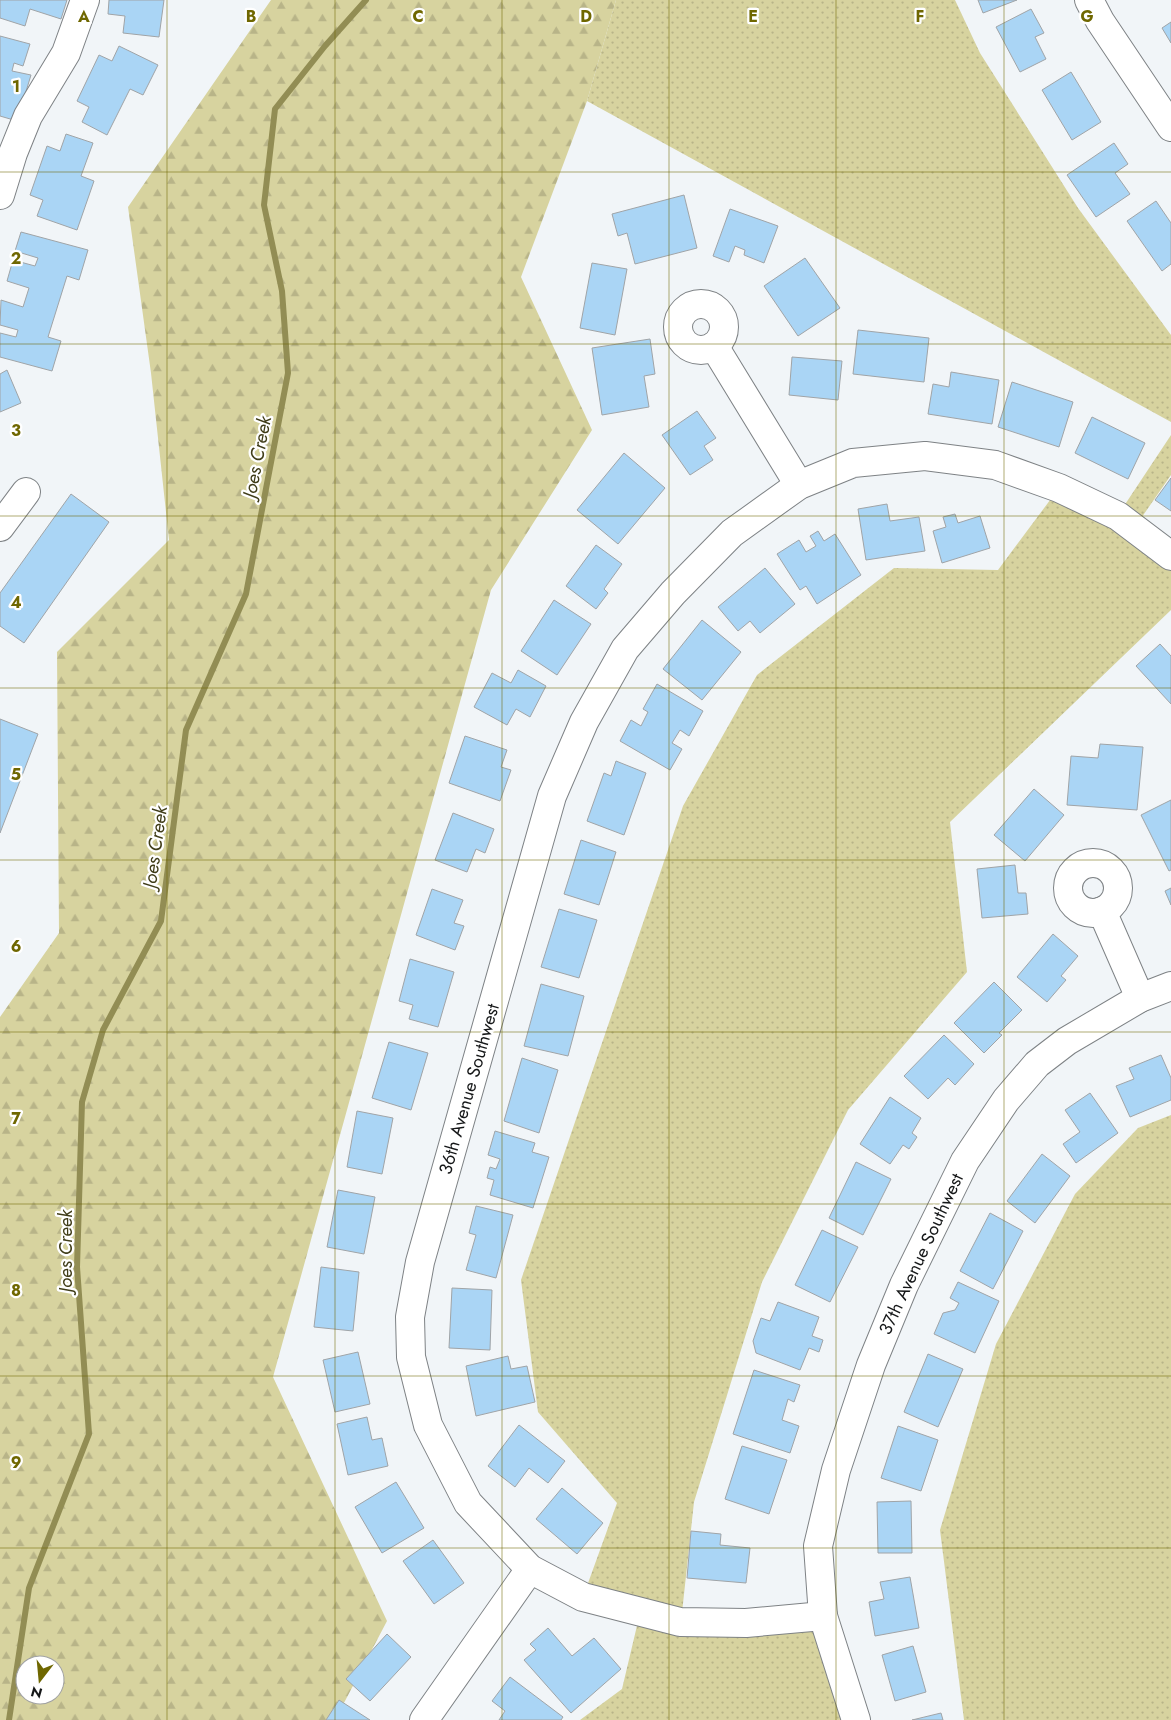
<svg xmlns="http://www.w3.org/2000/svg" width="1171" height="1720" viewBox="0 0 1171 1720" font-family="Jost,sans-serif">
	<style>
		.grass { fill: url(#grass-dots) }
		.forest { fill: url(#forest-firs); fill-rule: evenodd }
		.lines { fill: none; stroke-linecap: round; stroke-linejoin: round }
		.stream { stroke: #928d54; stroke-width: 6 }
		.building { fill: #aad5f5; stroke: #a0a4a7 }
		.minor-casing { stroke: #7e8285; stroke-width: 30 }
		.minor { stroke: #fff; stroke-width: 28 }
		.grid { fill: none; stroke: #6f6700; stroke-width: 1; stroke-opacity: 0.55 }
		.labels { text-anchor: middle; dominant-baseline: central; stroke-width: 4.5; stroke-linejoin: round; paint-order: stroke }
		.street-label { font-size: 18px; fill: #151718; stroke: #fff }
		.water-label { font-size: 19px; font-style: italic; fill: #403d19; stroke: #fff }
		.grid-label { font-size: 16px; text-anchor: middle; font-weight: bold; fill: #6f6700; stroke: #fff; stroke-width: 4.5; stroke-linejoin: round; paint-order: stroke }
	</style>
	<defs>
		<pattern id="grass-dots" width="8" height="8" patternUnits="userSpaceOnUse" patternTransform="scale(1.25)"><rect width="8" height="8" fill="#d7d39f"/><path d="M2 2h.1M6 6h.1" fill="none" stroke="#b8b488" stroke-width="1.8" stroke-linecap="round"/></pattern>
		<pattern id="forest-firs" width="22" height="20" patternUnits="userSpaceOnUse" patternTransform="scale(1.25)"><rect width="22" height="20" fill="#d7d39f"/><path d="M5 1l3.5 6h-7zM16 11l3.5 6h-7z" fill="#b8b488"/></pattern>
	</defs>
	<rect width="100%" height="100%" fill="#f1f5f8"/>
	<g class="grass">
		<path d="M616 0H955L980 53 1078 208 1171 335V422L587 101Z"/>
		<path d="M1171 435V475L1135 527 1171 556V610L950 822 967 972 848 1110 762 1282 694 1502 681 1622 823 1616 856 1720H580L622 1689 640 1613 583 1597 617 1503 538 1412 521 1280 683 806 757 675 894 568 998 570 1059 488 1118 515Z"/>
		<path d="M1171 1115V1720H964L940 1530 996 1344 1075 1194 1138 1128Z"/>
	</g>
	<path class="forest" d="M271 0H616L587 101 521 277 592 430 491 590 273 1377 387 1621 335 1720H0V1017L59 933 57 652 169 540 151 373 128 207ZM25 1665H55V1695H25Z"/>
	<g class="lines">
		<path class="stream" d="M9 1720 29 1588 89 1434 77 1267 82 1102 103 1030 161 921 186 730 246 594 288 373 282 291 264 205 275 109 325 46 366 0"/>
	</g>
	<g class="building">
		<path d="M0 0H67L61 19 30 9 25 26 0 18Z"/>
		<path d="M109 0H164L159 37 123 33 125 16 108 14Z"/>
		<path d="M978 0H1017L983 13Z"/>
		<path d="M1031 9 1044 33 1035 37 1046 59 1020 72 996 27Z"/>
		<path d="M1171 22V43L1162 28Z"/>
		<path d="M0 36 30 44 23 66 14 63 12 71 31 75 17 121 0 116Z"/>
		<path d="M119 46 158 65 143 95 130 89 107 135 82 122 89 107 77 101 99 55 112 61Z"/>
		<path d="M1071 72 1101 122 1072 140 1042 90Z"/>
		<path d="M66 134 93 143 81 176 94 181 77 230 37 216 43 200 30 195 47 146 60 151Z"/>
		<path d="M1114 143 1128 164 1115 173 1130 194 1096 217 1067 175Z"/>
		<path d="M684 195 697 248 635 264 627 233 618 236 612 214Z"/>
		<path d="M1156 201 1171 223V264L1162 271 1127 221Z"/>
		<path d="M730 209 778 226 764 263 744 255 745 250 735 246 729 262 713 256Z"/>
		<path d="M21 232 88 250 79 280 67 276 48 337 61 341 52 371 0 357V333L16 337 18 330 0 325 1 300 23 307 29 288 7 281 13 260 35 266 38 258 15 251Z"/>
		<path d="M805 258 840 308 798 336 764 286Z"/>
		<path d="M592 263 627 269 615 335 580 328Z"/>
		<path d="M858 330 929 338 924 382 853 374Z"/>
		<path d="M650 339 655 374 644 376 649 407 602 415 592 348Z"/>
		<path d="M792 357 842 361 838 400 789 395Z"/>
		<path d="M7 370 21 403 0 412V374Z"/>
		<path d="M951 372 999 380 992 424 928 414 933 384 949 387Z"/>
		<path d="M1012 382 1073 402 1059 447 998 427Z"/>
		<path d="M697 411 716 438 704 446 713 460 690 475 662 435Z"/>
		<path d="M1092 417 1145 443 1128 479 1075 453Z"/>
		<path d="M624 453 665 488 618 544 577 510Z"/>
		<path d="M1171 478V511L1155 500Z"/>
		<path d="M71 494 109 522 24 643 0 626V593Z"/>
		<path d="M887 504 890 521 919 517 925 551 866 560 858 509Z"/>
		<path d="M955 514 958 523 980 516 990 548 942 563 933 531 946 527 943 517Z"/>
		<path d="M818 531 824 541 835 534 861 575 817 604 806 586 800 590 777 554 799 540 806 552 816 546 810 536Z"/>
		<path d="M596 545 622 564 604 589 608 593 596 609 566 586Z"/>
		<path d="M765 568 795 604 760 633 750 621 738 631 718 607Z"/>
		<path d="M554 600 591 624 557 675 521 651Z"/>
		<path d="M702 620 741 652 702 700 663 669Z"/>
		<path d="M1160 644 1171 656V704L1136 666Z"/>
		<path d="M518 670 546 686 530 717 516 709 507 725 474 707 492 673 511 683Z"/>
		<path d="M657 684 703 711 689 736 680 730 672 743 682 749 670 770 620 741 631 720 641 726 648 712 643 709Z"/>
		<path d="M0 719 38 734 0 833Z"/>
		<path d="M465 736 507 750 501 767 511 770 500 801 449 783Z"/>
		<path d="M1100 744 1143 747 1137 810 1067 805 1071 756 1098 758Z"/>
		<path d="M616 761 646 773 624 835 587 821 604 773 611 776Z"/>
		<path d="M1034 789 1064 815 1025 861 994 835Z"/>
		<path d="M1171 800V870L1169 871 1141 815Z"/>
		<path d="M453 813 494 829 485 853 476 849 467 872 435 860Z"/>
		<path d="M581 840 616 852 599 905 564 894Z"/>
		<path d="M1015 865 1018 893H1026L1028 914 982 918 977 869Z"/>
		<path d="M1171 888V905L1165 891Z"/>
		<path d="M432 889 463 900 454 923 464 926 455 950 416 935Z"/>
		<path d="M559 909 597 920 579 978 541 967Z"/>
		<path d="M1053 934 1078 956 1061 976 1066 980 1047 1002 1017 977Z"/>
		<path d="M410 959 454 972 438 1027 409 1019 413 1005 399 1001Z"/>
		<path d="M994 982 1022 1010 999 1033 1002 1035 984 1053 954 1023Z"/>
		<path d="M541 984 584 996 568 1056 524 1046Z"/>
		<path d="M944 1035 974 1064 955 1085 948 1078 928 1099 904 1076Z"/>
		<path d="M389 1042 428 1053 411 1110 372 1098Z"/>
		<path d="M1161 1055 1171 1078V1100L1130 1117 1116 1086 1134 1079 1129 1068Z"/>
		<path d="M522 1058 558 1070 539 1133 504 1121Z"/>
		<path d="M1090 1093 1118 1133 1076 1163 1063 1144 1080 1132 1065 1110Z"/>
		<path d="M890 1097 921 1118 912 1133 917 1137 909 1149 903 1145 890 1164 860 1144Z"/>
		<path d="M357 1111 393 1118 382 1174 347 1167Z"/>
		<path d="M495 1131 535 1143 532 1152 549 1157 533 1208 490 1195 494 1180 487 1178 490 1167 496 1169 500 1159 488 1155Z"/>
		<path d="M1042 1154 1070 1176 1035 1223 1007 1201Z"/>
		<path d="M856 1162 891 1179 863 1235 829 1218Z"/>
		<path d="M338 1190 375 1197 364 1254 327 1247Z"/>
		<path d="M476 1206 513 1215 496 1278 466 1270 476 1235 469 1233Z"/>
		<path d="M990 1213 1023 1231 993 1289 960 1271Z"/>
		<path d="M822 1230 858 1247 830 1302 795 1285Z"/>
		<path d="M321 1267 359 1272 353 1331 314 1327Z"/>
		<path d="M958 1282 999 1301 975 1353 934 1334 943 1313 955 1310 959 1303 950 1298Z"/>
		<path d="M452 1288 492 1290 490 1350 449 1348Z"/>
		<path d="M778 1302 819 1317 812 1336 823 1340 819 1352 809 1348 800 1370 756 1353 753 1341 761 1318 770 1321Z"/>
		<path d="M358 1352 370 1404 335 1412 323 1360Z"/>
		<path d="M928 1354 963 1369 938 1427 904 1412Z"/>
		<path d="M508 1356 511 1369 527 1366 535 1402 476 1416 466 1366Z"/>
		<path d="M754 1370 800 1385 794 1402 788 1399 782 1420 799 1426 790 1453 733 1434Z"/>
		<path d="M367 1417 372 1440 382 1438 388 1466 348 1475 337 1424Z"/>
		<path d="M519 1425 565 1461 548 1483 529 1468 515 1487 488 1466Z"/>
		<path d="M898 1426 938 1440 921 1491 881 1478Z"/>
		<path d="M742 1446 787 1460 769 1514 725 1499Z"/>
		<path d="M396 1482 424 1528 382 1553 355 1507Z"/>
		<path d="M562 1488 603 1523 577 1554 536 1519Z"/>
		<path d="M911 1501 912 1553H878L877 1502Z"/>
		<path d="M691 1531 721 1534 720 1545 750 1548 746 1583 687 1578Z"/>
		<path d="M433 1540 464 1583 434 1604 403 1561Z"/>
		<path d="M910 1577 919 1628 875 1636 869 1602 884 1599 880 1582Z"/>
		<path d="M548 1628 572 1656 594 1638 621 1669 571 1713 524 1660 536 1650 530 1644Z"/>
		<path d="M387 1634 411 1657 370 1701 346 1679Z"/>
		<path d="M913 1646 926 1692 895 1701 882 1655Z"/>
		<path d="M510 1677 563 1717 561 1720H499L505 1711 492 1701Z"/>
		<path d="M339 1700 370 1720H326Z"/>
		<path d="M941 1713 943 1720H912Z"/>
	</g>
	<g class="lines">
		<defs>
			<g id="minor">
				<path d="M1089 0 1100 21 1171 127"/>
				<path d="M0 195 13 153 28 116 66 53 85 0"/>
				<circle cx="701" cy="327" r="23"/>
				<path d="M714 346 799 485"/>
				<path d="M0 527 26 492"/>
				<circle cx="1093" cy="888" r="25"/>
				<path d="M1102 911 1140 998"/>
				<path d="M823 1616 746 1623 680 1622 583 1597 530 1569 468 1503 428 1425 411 1357 410 1317 420 1262 552 796 584 722 625 649 673 593 732 533 799 485 853 463 925 456 995 465 1059 488 1118 516 1171 556"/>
				<path d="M424 1720 530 1569"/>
				<path d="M856 1720 823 1616 818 1546 836 1470 871 1365 904 1285 965 1161 1006 1100 1037 1064 1067 1041 1140 998 1171 986"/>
			</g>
		</defs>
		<use href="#minor" class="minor-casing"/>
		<use href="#minor" class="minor"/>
	</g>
	<path class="grid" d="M167 0V1720M335 0V1720M502 0V1720M669 0V1720M836 0V1720M1004 0V1720M0 172H1171M0 344H1171M0 516H1171M0 688H1171M0 860H1171M0 1032H1171M0 1204H1171M0 1376H1171M0 1548H1171"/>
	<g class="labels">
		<g class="street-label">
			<text transform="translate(469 1089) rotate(-74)">36th Avenue Southwest</text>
			<text transform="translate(921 1254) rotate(-65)">37th Avenue Southwest</text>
		</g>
		<g class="water-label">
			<text transform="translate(257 457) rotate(-79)">Joes Creek</text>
			<text transform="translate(155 847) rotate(-82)">Joes Creek</text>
			<text transform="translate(65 1251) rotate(-90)">Joes Creek</text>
		</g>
	</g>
	<g class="grid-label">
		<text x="84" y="22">A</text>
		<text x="251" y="22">B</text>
		<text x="418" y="22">C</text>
		<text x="586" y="22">D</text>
		<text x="753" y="22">E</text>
		<text x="920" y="22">F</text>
		<text x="1087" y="22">G</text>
		<text x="16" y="92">1</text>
		<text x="16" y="264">2</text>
		<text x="16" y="436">3</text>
		<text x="16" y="608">4</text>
		<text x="16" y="780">5</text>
		<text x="16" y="952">6</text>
		<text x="16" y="1124">7</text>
		<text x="16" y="1296">8</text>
		<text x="16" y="1468">9</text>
	</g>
	<g transform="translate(40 1680) rotate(196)"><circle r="24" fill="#ffffff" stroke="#a1a2a3"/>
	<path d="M0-4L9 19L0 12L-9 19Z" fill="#6f6700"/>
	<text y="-8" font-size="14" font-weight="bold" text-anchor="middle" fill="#151718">N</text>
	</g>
</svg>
